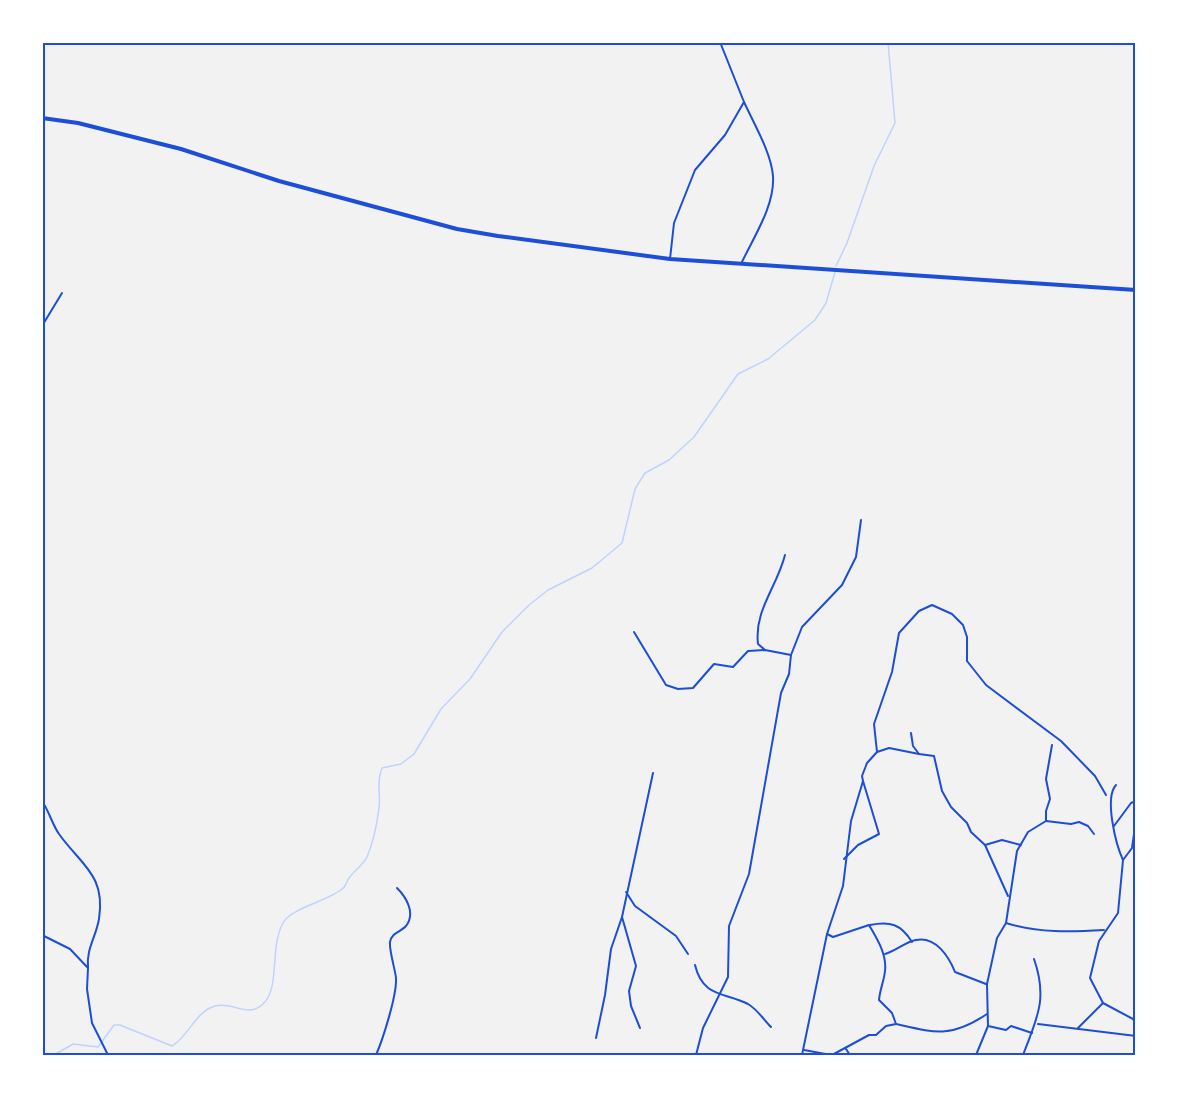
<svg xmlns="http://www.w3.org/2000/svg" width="1178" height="1097" viewBox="0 0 1178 1097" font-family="Raleway,sans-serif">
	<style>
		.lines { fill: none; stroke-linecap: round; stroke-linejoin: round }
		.stream { stroke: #bfd3fe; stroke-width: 1.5 }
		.minor { stroke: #1d4ed8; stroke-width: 2 }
		.secondary { stroke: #1d4ed8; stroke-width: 4 }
		.neatline { fill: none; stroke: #1d4ed8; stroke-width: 2 }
	</style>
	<rect width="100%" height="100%" fill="#f2f2f2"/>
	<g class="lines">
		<g class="stream">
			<path d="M836 266 847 243 874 166 895 123 888 42"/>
			<path d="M54 1055 73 1044 98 1047 114 1025H120L172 1046C188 1037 196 1011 215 1006 232 1001 247 1018 262 1005 281 989 269 948 283 923 291 908 328 901 342 889 346 887 346 882 349 878 354 871 363 865 367 857 373 843 377 824 379 808 381 794 376 782 382 768L401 764 414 754 441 709 470 679 502 632 529 605 548 590 592 568 622 543 635 489 645 473 669 460 694 437 738 374 768 359 815 320 826 303 835 272"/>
		</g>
		<g class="minor">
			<path d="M670 259 674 223 695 170 725 135 744 102 720 42"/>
			<path d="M741 264C753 238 775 206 773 176 771 152 754 124 744 102"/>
			<path d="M42 326 62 293"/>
			<path d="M634 632 666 685 678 689 693 688 714 664 733 667 748 651 765 650 791 655 789 674 781 693 749 874 729 926 728 977 703 1028 696 1055"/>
			<path d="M765 650 758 644C754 610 777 587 785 555"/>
			<path d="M791 655 802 627 842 585 856 557 861 520"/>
			<path d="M911 733 913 746 919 754 934 756 942 791 951 807 967 823 971 832 985 845 1008 896"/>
			<path d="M877 752 889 748 919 754"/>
			<path d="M1116 785C1104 798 1116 845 1123 860"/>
			<path d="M42 801C49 811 52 824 59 834 81 865 106 875 99 919 96 937 86 949 88 968"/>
			<path d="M1136 820 1132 848 1123 860 1118 913 1099 941 1090 978 1103 1003 1133 1019 1136 1024"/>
			<path d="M1046 821 1071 824 1079 822 1088 826 1094 834"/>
			<path d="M1114 826 1131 803 1136 801"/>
			<path d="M985 845 1002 840 1021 845"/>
			<path d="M844 859 858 845 879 834 863 781"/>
			<path d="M626 892 635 906 676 936 688 954"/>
			<path d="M622 917 636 966 629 991 631 1006 640 1028"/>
			<path d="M1006 923C1039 933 1070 932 1104 930"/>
			<path d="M870 925C890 921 901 924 912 942"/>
			<path d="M827 934 833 937 869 925C877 939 887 954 885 971 884 981 880 989 879 1000L892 1013 896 1024C936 1033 951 1038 987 1014"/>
			<path d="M42 935 70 949 88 968 87 989 92 1023 108 1055"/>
			<path d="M885 954C896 951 905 942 916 940 936 936 949 957 955 972L986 984"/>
			<path d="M695 965C703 998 725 992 748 1004 757 1009 764 1020 771 1027"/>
			<path d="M1038 1024 1136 1036"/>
			<path d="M988 1026 1006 1030 1011 1026 1032 1033"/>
			<path d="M1078 1028 1103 1003"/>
			<path d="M596 1038 605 995 611 949 622 917 653 773"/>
			<path d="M846 1049 850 1055"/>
			<path d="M804 1050 831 1055"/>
			<path d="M376 1055C383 1039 397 995 396 978 395 969 389 950 390 942 392 932 401 932 406 926 416 913 406 897 397 888"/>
			<path d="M802 1055 827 934 843 886 851 821 863 781 862 776 867 763 877 752 874 724 892 672 899 633 919 611 932 605 952 614 963 625 967 637V661L986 685 1061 741 1095 776 1106 795"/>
			<path d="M832 1055 869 1035H876L886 1026 896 1024"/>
			<path d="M976 1055 988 1026 987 984 997 938 1006 923 1017 851 1028 832 1046 821V811L1050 799 1046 779 1052 745"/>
			<path d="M1023 1055C1037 1018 1048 999 1034 959"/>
		</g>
		<path class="secondary" d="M42 118 78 123 181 149 279 181 457 229 498 236 670 259 1136 290"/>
	</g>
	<rect width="1178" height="1097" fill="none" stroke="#ffffff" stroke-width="87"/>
	<rect x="44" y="44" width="1090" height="1010" class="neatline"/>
</svg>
